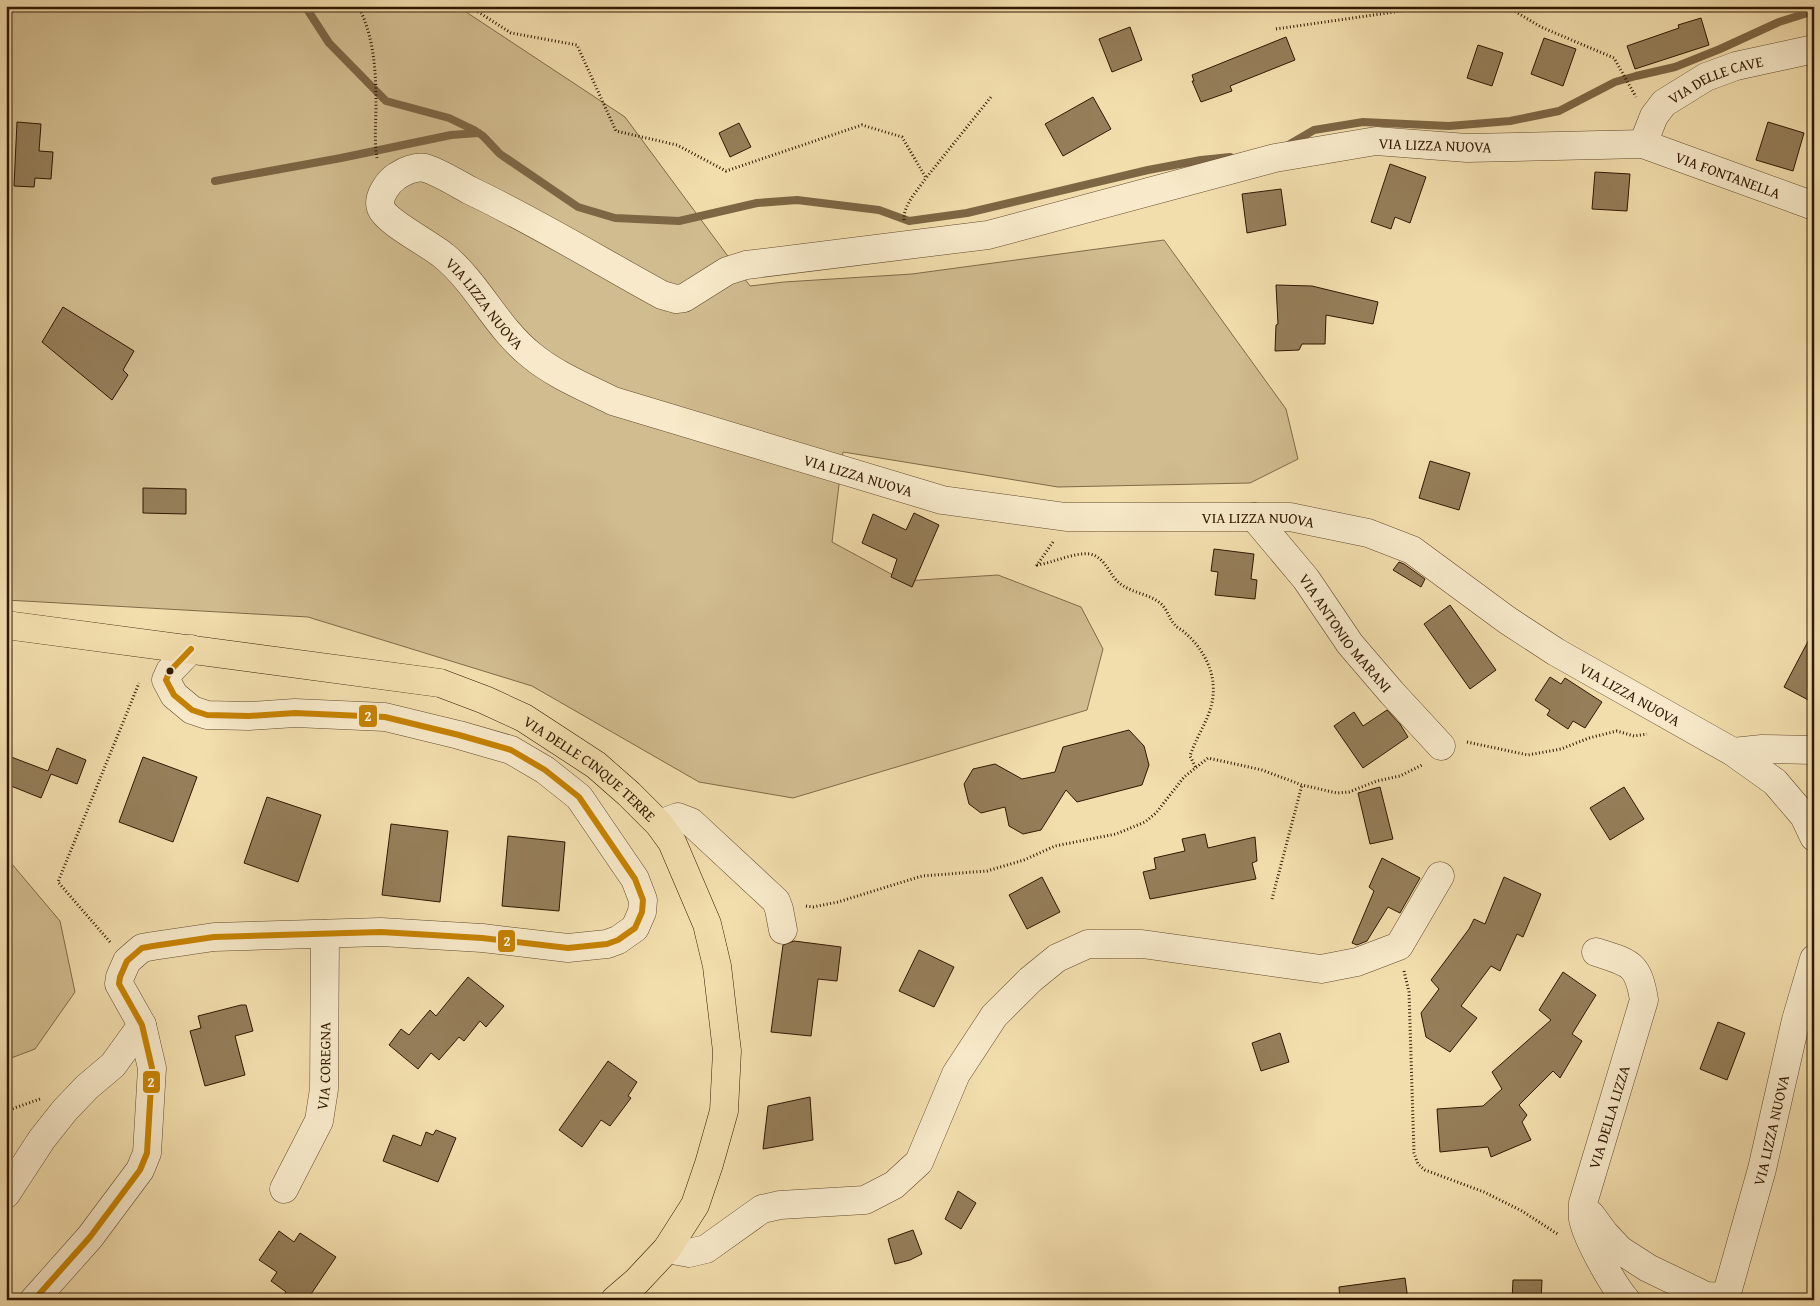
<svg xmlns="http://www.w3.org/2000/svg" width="1820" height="1306" viewBox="0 0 1820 1306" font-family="'Gentium Book Plus',serif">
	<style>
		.green { fill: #d1bc8f; stroke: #816a48 }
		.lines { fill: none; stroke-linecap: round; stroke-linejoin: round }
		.stream { stroke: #7d6644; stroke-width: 8 }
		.building { fill: #957e59; stroke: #311800 }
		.minor-casing { stroke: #61492b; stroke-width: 29 }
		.major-casing { stroke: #311800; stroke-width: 29 }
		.path { stroke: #311800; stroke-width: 3; stroke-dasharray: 1 2.5; stroke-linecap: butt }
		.minor { stroke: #f7e9c9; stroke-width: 28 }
		.major { stroke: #f2ddac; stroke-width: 28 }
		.bus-1-casing { stroke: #f7e9c9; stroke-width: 10 }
		.bus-1 { stroke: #c68200; stroke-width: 6 }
		.bus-dot { fill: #311800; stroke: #f7e9c9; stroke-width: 2 }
		.labels { text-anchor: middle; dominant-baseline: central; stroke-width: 4; stroke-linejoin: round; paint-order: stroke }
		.street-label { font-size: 15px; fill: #311800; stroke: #f7e9c9 }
		.line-badge { stroke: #f7e9c9; stroke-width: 2 }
		.badge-label { font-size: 14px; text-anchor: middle; font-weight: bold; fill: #fff }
	</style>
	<rect width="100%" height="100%" fill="#f2ddac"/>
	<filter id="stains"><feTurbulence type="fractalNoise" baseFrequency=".004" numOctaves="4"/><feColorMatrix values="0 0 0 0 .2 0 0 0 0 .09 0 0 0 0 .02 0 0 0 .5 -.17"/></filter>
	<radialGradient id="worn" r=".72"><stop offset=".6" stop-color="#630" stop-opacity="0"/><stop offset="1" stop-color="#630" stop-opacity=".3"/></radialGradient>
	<g class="green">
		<path d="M6 6H457L625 117 750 286 784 282 912 274 1164 240 1286 409 1298 459 1250 483 1058 487 843 452 832 542 904 581 998 575 1081 607 1103 649 1087 710 793 798 699 782 532 686 308 617 6 600Z"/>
		<path d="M6 857 60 921 75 992 35 1049 6 1060Z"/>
	</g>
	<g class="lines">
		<g class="stream">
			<path d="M305 6 329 43 386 101 449 118 474 130 483 136 500 154 578 207 615 218 679 221 757 203 797 200 879 210 909 221 967 213 1148 170 1201 160 1230 157"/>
			<path d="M1290 144 1314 130 1363 122 1449 126 1510 121 1559 111 1615 82 1636 76 1675 67 1720 49 1779 22 1814 11"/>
			<path d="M215 181 341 158 451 135 478 133"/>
		</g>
	</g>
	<g class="building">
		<path d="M1701 18 1709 45 1635 69 1627 46 1679 28 1678 25Z"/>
		<path d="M1130 27 1142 60 1112 72 1099 39Z"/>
		<path d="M1286 37 1295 60 1230 86 1232 91 1201 102 1192 81H1194L1192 75Z"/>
		<path d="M1544 38 1576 49 1563 86 1531 74Z"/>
		<path d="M1478 45 1503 53 1492 86 1467 78Z"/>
		<path d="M1093 97 1111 129 1063 156 1045 124Z"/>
		<path d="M17 122 41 124 39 151 53 152 51 179 35 178 34 187 14 186Z"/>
		<path d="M1768 122 1804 133 1793 171 1756 160Z"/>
		<path d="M739 123 751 147 730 157 719 133Z"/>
		<path d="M1390 164 1426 177 1410 223 1395 217 1391 229 1371 222Z"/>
		<path d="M1595 172 1630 174 1627 211 1592 209Z"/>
		<path d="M1281 189 1286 225 1247 233 1242 194Z"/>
		<path d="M1276 285 1312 286 1378 302 1373 324 1326 315 1325 344H1302L1299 350 1275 351 1276 325 1278 324Z"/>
		<path d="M63 307 134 351 123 370 128 375 112 400 42 342Z"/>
		<path d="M1430 461 1470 473 1459 510 1419 498Z"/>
		<path d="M143 488 186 489V514L143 513Z"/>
		<path d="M914 513 939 525 912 587 891 577 897 559 862 543 873 514 906 530Z"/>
		<path d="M1214 549 1254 554 1251 579 1257 580 1255 599 1215 595 1218 572 1211 571Z"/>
		<path d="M1399 562 1404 564 1425 579 1421 587 1393 570Z"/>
		<path d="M1450 605 1496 670 1470 689 1424 624Z"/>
		<path d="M1814 630V703L1784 687Z"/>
		<path d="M1550 677 1561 684 1565 678 1602 702 1585 728 1573 721 1568 729 1547 715 1550 710 1535 700Z"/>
		<path d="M1387 710 1400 724 1408 737 1363 768 1334 726 1354 712 1363 726Z"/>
		<path d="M1129 730 1144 746 1149 765 1142 785 1077 802 1066 790 1041 830 1023 834 1009 826 1005 807 981 813 969 804 964 784 973 769 995 764 1022 779 1055 772 1063 747Z"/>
		<path d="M57 748 86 760 77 784 51 774 41 798 6 784V755L48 771Z"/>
		<path d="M143 757 197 777 173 842 119 822Z"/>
		<path d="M1380 787 1393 839 1370 844 1358 793Z"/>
		<path d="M1624 787 1644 819 1610 840 1590 808Z"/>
		<path d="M267 797 321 815 298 882 244 863Z"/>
		<path d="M391 824 448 831 440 902 382 895Z"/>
		<path d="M1205 834 1208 848 1255 837 1257 861 1252 863 1256 879 1150 899 1143 872 1156 869 1154 858 1185 851 1182 839Z"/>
		<path d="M508 836 565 842 559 911 502 906Z"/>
		<path d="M1382 858 1420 878 1400 913 1388 907 1367 941 1357 945 1352 943 1374 891 1369 887Z"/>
		<path d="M1042 877 1060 912 1027 929 1009 895Z"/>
		<path d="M1504 877 1541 894 1523 937 1517 934 1500 971 1491 966 1461 1006 1477 1018 1450 1052 1426 1037 1421 1013 1439 989 1431 980 1469 929 1474 919 1485 924Z"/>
		<path d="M794 941 841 947 837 981 818 979 811 1036 771 1032 783 945Z"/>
		<path d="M919 950 954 967 934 1007 899 991Z"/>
		<path d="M1563 972 1596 995 1572 1034 1582 1041 1560 1078 1553 1071 1519 1105 1527 1115 1522 1122 1531 1140 1491 1157 1488 1147 1440 1152 1437 1109 1483 1106 1502 1089 1492 1072 1551 1020 1539 1010Z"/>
		<path d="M468 977 504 1006 486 1027 480 1021 464 1041 459 1037 439 1060 431 1053 418 1069 389 1045 401 1029 409 1035 430 1010 436 1016Z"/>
		<path d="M241 1005H246L253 1031 235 1036 245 1075 205 1086 190 1031 201 1028 198 1016Z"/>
		<path d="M1718 1022 1745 1033 1727 1080 1700 1069Z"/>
		<path d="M1280 1033 1289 1062 1261 1071 1252 1043Z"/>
		<path d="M608 1061 637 1082 628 1096 631 1098 610 1126 601 1120 582 1147 559 1130Z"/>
		<path d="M810 1097 813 1140 763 1149 768 1106Z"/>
		<path d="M436 1130 456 1138 438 1182 383 1161 393 1135 421 1146 426 1132 433 1135Z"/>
		<path d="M958 1191 976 1203 961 1229 945 1219Z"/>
		<path d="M913 1230 922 1254 910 1260 895 1264 888 1239Z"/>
		<path d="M279 1231 294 1242 300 1233 336 1257 307 1300H281L286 1292 271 1281 277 1272 259 1260Z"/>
		<path d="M1405 1278 1408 1300H1340L1339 1287Z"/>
		<path d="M1513 1280H1542L1541 1300H1512Z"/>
	</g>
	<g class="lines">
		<defs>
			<g id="minor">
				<path id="s1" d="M1643 144 1654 116 1664 103 1706 77 1736 66 1814 49"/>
				<path id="s2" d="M1814 206 1643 144 1467 148 1376 141 1275 158 988 235 746 265 727 271 684 298 676 299 662 295C598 260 535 221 469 190 458 184 437 171 425 168 415 166 405 171 397 176 388 182 377 197 381 208 386 222 430 244 444 256 478 284 496 327 531 355 555 375 585 387 613 401L942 500 1066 517H1290L1368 533 1412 550 1507 620 1556 652 1733 752 1775 782 1804 816 1814 837"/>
				<path id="s3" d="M1254 517 1306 579 1350 644 1392 693 1441 746"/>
				<path d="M1733 752 1762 749 1814 750"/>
				<path d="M659 824 678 817 691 822 776 901 779 909 783 930"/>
				<path d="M1596 952C1629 963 1638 962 1644 1000L1583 1203C1583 1208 1582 1215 1583 1219 1587 1239 1613 1285 1626 1300"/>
				<path id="s4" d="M284 1189 319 1121 324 1089 325 934"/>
				<path d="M6 1194 42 1139 65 1110 87 1087 113 1065 142 1025"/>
				<path d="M1591 1215 1605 1234 1620 1250 1648 1268 1706 1296 1726 1297"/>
				<path d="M667 1249 689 1253 706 1249 762 1209 780 1205 865 1200 894 1185 919 1162 956 1074 994 1016 1030 980 1057 958 1088 944H1142L1321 969 1357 962 1399 946 1440 876"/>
				<path d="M34 1300 90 1237 140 1170 147 1153 152 1068 142 1025 119 984 120 977 127 961 142 948 153 946 214 937 381 932 482 938 568 948 607 944 618 940 635 928 642 912 643 900 635 879 579 797 545 770 511 750 459 735 385 717 295 713 249 716 207 715 192 710 174 695 166 680 170 671 191 649"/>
				<path id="s5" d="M1725 1300 1762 1169 1796 1020 1814 959"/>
			</g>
			<g id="major">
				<path id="s6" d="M6 625 440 683 485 700 524 718 596 765 629 794 659 824 672 842 707 924 717 966 727 1051 724 1111 709 1164 695 1205 667 1249 637 1281 615 1300"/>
			</g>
		</defs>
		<use href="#minor" class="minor-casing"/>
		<use href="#major" class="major-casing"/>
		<g class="path">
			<path d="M358 6C374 35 376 72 376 104 376 122 374 140 377 158"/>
			<path d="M469 6 511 33 577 45 616 131 677 145 726 171 862 125 902 137 926 178 991 97"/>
			<path d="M1506 6 1541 27 1614 58 1636 97"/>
			<path d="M1276 29 1436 6"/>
			<path d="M904 220C903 205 918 190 926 178"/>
			<path d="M1053 542 1037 565C1053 563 1074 552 1090 554 1107 558 1109 577 1122 585 1133 593 1149 594 1160 603 1167 608 1169 619 1175 625 1177 628 1181 629 1184 632 1199 644 1212 665 1213 684 1216 712 1198 731 1190 756L1196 768"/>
			<path d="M1467 742 1528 755 1561 749 1589 738 1617 731 1634 736 1647 734"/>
			<path d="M1272 899 1302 785"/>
			<path d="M806 906 813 907 838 902 922 876 987 871 1024 860 1055 846 1116 834 1145 822 1156 813 1184 777 1208 758 1262 770 1302 785 1337 793 1349 792 1377 781 1400 776 1422 765"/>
			<path d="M110 942 58 882 139 683"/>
			<path d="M1404 971 1409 992 1414 1153 1418 1164 1425 1170 1484 1192 1522 1211 1559 1235"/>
			<path d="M6 1111 40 1099"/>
		</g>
		<use href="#minor" class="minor"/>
		<use href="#major" class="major"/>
		<defs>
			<path id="bus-1" d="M34 1300 90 1237 140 1170 147 1153 152 1068 142 1025 119 984 120 977 127 961 142 948 153 946 214 937 381 932 482 938 568 948 607 944 618 940 635 928 642 912 643 900 635 879 579 797 545 770 511 750 459 735 385 717 295 713 249 716 207 715 192 710 174 695 166 680 170 671 191 649"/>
		</defs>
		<use href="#bus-1" class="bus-1-casing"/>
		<use href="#bus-1" class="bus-1"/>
	</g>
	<circle class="bus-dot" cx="170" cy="671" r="4.5"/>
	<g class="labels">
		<g class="street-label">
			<text stroke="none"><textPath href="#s1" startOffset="104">VIA DELLE CAVE</textPath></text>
			<text transform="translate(1435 145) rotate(2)">VIA LIZZA NUOVA</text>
			<text transform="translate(1728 175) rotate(20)">VIA FONTANELLA</text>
			<text stroke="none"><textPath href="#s2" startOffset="1665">VIA LIZZA NUOVA</textPath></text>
			<text stroke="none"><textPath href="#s2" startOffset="2085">VIA LIZZA NUOVA</textPath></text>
			<text stroke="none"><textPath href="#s2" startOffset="2490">VIA LIZZA NUOVA</textPath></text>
			<text stroke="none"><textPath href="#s3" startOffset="148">VIA ANTONIO MARANI</textPath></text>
			<text stroke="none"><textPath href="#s2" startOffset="2910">VIA LIZZA NUOVA</textPath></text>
			<text stroke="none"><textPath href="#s6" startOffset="612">VIA DELLE CINQUE TERRE</textPath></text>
			<text stroke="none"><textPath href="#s4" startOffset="132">VIA COREGNA</textPath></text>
			<text transform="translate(1609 1117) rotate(-73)">VIA DELLA LIZZA</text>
			<text stroke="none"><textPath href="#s5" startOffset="176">VIA LIZZA NUOVA</textPath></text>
		</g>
	</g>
	<g class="line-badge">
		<rect x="358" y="704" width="20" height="24" rx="5" fill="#c68200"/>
		<rect x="497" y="929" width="19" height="24" rx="5" fill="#c68200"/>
		<rect x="142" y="1070" width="19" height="24" rx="5" fill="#c68200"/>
	</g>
	<g class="badge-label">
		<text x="368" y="721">2</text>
		<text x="507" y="946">2</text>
		<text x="151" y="1087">2</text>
	</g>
	<rect width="1820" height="1306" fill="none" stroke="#f2ddac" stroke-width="25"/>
	<rect x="8" y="8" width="1805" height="1291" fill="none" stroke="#311800" stroke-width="2.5"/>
	<rect x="12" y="12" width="1795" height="1281" fill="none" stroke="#311800"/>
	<rect width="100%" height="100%" filter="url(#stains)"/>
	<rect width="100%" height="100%" fill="url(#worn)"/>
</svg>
